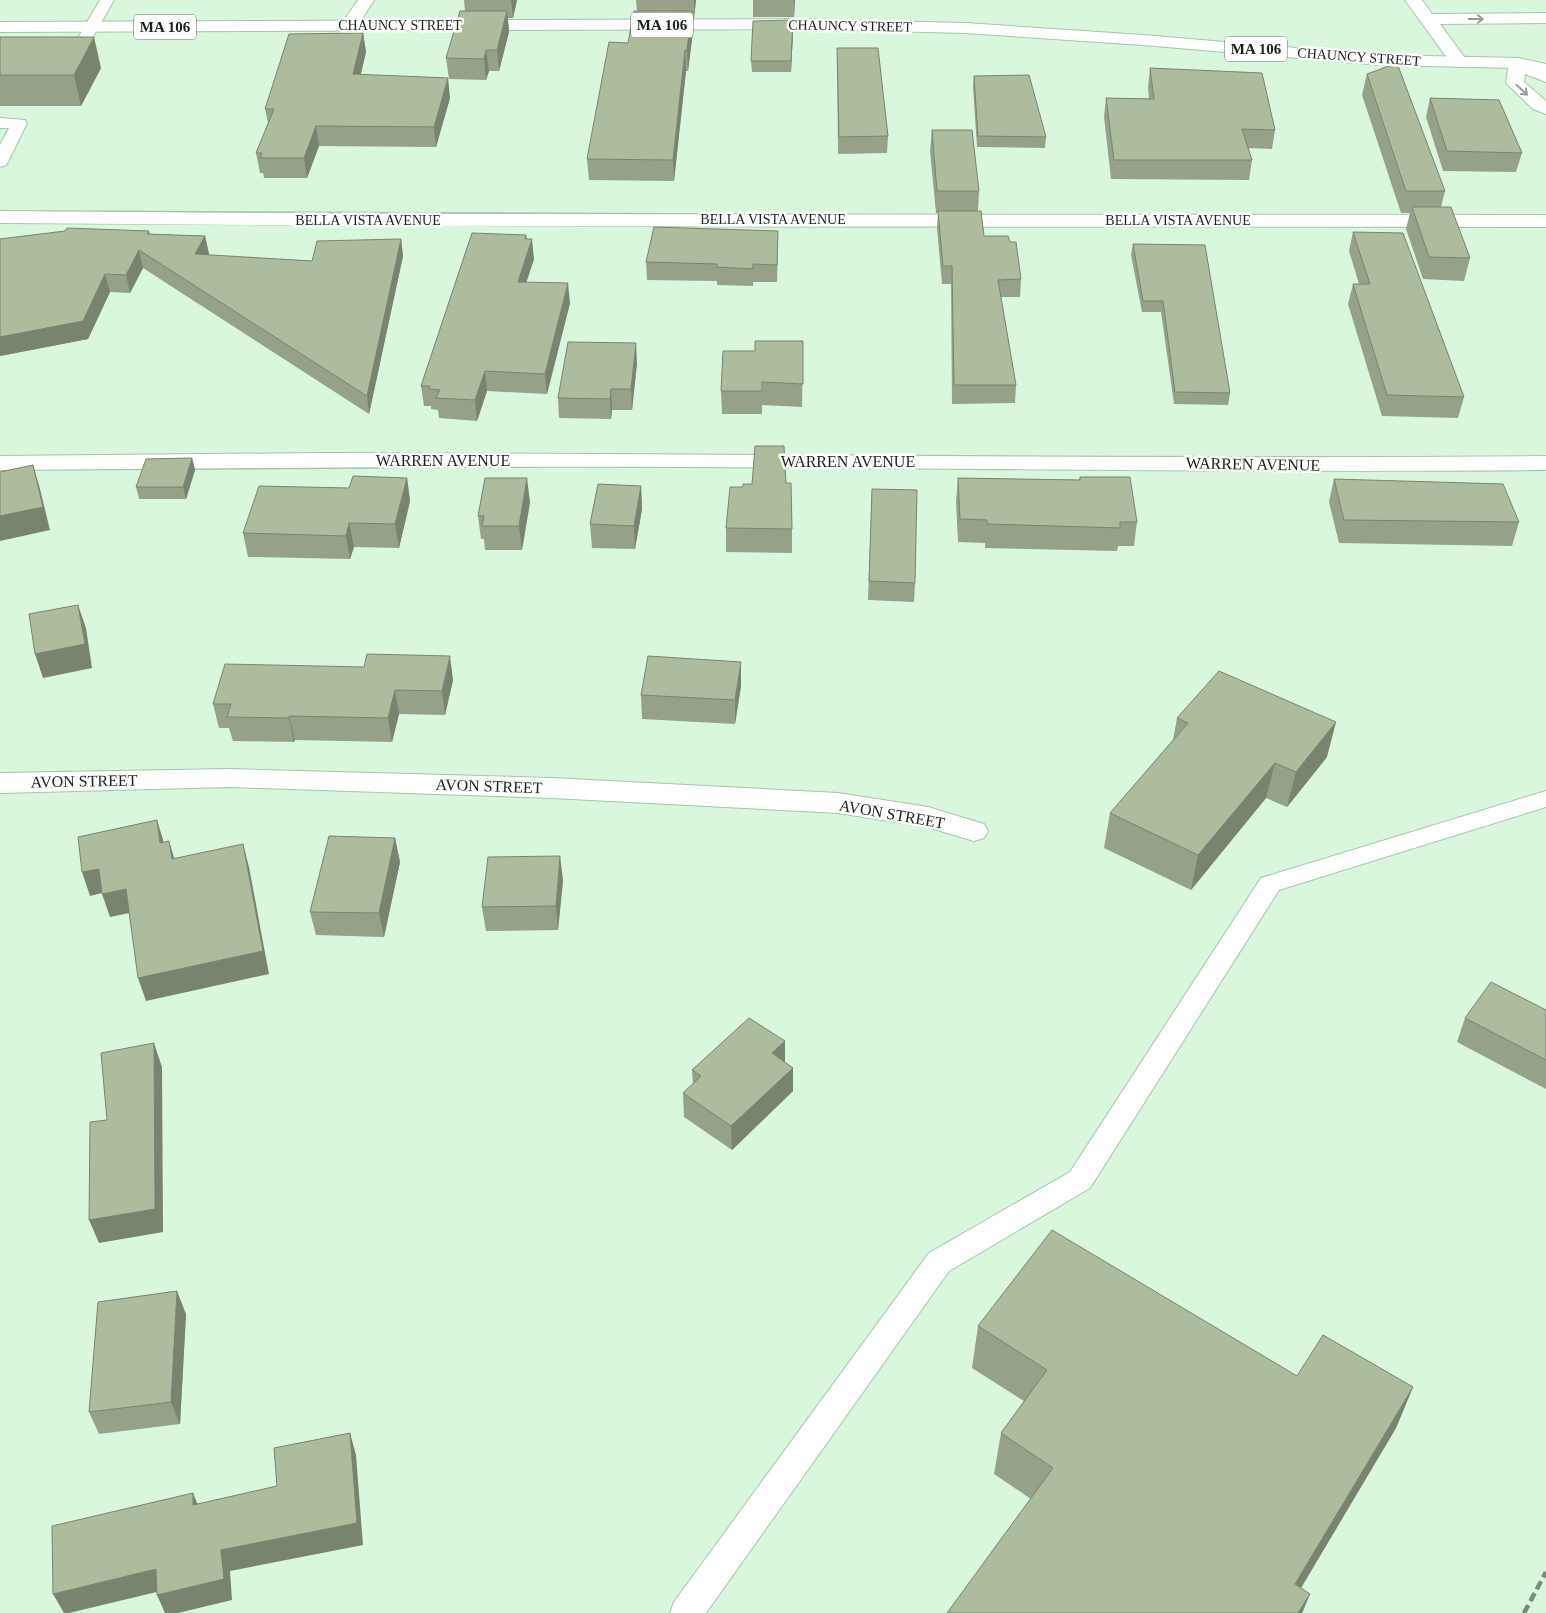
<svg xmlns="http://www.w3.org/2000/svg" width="1546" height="1613" viewBox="0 0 1546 1613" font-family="Georgia,serif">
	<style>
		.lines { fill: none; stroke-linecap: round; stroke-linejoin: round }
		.service-casing { stroke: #a8c4ac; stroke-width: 2 }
		.minor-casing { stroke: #a8c4ac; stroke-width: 2 }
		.primary-casing { stroke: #a8c4ac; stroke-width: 2 }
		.service { fill: #fff; fill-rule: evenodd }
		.minor { fill: #fff; fill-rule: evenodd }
		.primary { fill: #fff; fill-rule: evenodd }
		.rail { stroke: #788c7b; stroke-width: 4.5; stroke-dasharray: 9 4.5; stroke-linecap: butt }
		.wall { fill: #95a287 }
		.shaded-wall { fill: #79846e }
		.building { fill: #adbc9d; stroke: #79846e }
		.oneway { stroke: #979c98 }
		.labels { text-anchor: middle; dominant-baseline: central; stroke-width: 5; stroke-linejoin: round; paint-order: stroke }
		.far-street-label { font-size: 14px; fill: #172219; stroke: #fff }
		.shield { fill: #fff; stroke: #5d645e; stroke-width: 1 }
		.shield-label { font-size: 15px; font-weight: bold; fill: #172219 }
		.street-label { font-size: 16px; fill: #172219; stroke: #fff }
	</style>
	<rect width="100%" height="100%" fill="#d9f7dd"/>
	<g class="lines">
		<defs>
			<g id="service">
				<path d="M100 0H114L85 51 0 53V43H75Z"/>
				<path d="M0 118 25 120 27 123 8 162 6 165 0 167V145L9 128H0Z"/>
				<path d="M1546 791V807L1279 890 1090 1188 949 1271 706 1613H670L674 1602 929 1253 1070 1172 1261 878Z"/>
			</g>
			<g id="minor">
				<path d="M358 0H374L355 30 349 31 343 30 340 26Z"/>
				<path d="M1405 0H1422L1432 14 1546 13V23L1440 24 1468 62 1465 66 1459 67 1453 66Z"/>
				<path d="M1518 58 1546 70V82L1525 74 1524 82 1546 101V114L1533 109 1506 83 1509 63 1512 59Z"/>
				<path d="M0 211C515 216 1031 214 1546 215V227C1031 226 515 228 0 223Z"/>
				<path d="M321 453C729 453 1138 460 1546 456V470C1259 473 971 468 684 467 456 466 228 468 0 470V456Z"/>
				<path d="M230 769 552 778 838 793 928 807 984 824 988 831 984 838 974 841 927 827 838 813 552 798 230 787 0 793V773Z"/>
			</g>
			<path id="primary" d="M806 19 965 23 1143 35 1380 55 1518 58 1546 64V74L1518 68 1380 65 1143 45 965 33 806 29 0 32V22Z"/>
		</defs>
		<use href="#service" class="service-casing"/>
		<use href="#minor" class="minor-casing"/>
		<use href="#primary" class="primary-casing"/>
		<use href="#service" class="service"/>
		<use href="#minor" class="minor"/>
		<use href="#primary" class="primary"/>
		<path class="rail" d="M1524 1613 1546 1572"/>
	</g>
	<g class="wall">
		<path d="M464 0H517L513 18H508L509 32 499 71H489L486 80 449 79 446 58 465 11Z"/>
		<path d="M636 0H696L694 18H692L693 31 688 71H686L674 181 589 180 587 159 628 43 637 11Z"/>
		<path d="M753 0H795L794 17H753Z"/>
		<path d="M793 31 791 72H752L751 61Z"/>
		<path d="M363 33 366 52 361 74 450 98 436 147 319 146 307 178H264L263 173H260L256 153 268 123 265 109Z"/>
		<path d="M0 37 101 68 81 106H0Z"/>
		<path d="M837 48 888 136 887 153 838 154Z"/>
		<path d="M1150 68 1275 130 1272 149 1248 148 1252 160 1249 180 1111 179 1104 117 1106 98 1149 99 1148 87Z"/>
		<path d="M1367 74 1445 191 1441 207 1470 258 1464 281 1423 279 1406 229 1410 213H1401L1362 95Z"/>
		<path d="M974 76 1046 137 1045 148 977 147 973 87Z"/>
		<path d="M1430 98 1522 153 1516 172 1443 171 1426 117Z"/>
		<path d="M932 130 979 191 978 211 984 236 1010 242 1021 279 1020 297H1001L1016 385 1015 403 952 404 951 284H942L937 228 938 213H936L930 151Z"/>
		<path d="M149 231 150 234 205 236 209 254 208 255 312 261 401 239 403 256 369 414 143 268 130 293 110 292 88 339 0 356V239Z"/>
		<path d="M1353 232 1464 397 1458 418 1382 416 1348 304 1353 284H1359L1349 251Z"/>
		<path d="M526 235 527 239 534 259 526 282 570 303 547 394 487 391 477 421 439 418 438 410 431 409V406H424L421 386Z"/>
		<path d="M1133 244 1230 393 1228 405 1174 404 1161 312H1142L1131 255Z"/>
		<path d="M778 248 777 282H753V286L717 285V281L647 280 646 262Z"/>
		<path d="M803 341 802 407 762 405V414H722L721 391 755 351Z"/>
		<path d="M637 363 632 410H612L611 419 559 418 558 398Z"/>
		<path d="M192 458 195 470 186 499H139L136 487Z"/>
		<path d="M1080 477 1137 522 1134 546H1118L1117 551 985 548V543L958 542 956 501 958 478 1079 480Z"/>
		<path d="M407 478 410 501 399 548 354 547 350 559 248 557 243 533 349 488Z"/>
		<path d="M1334 479 1519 522 1512 546 1339 543 1329 502Z"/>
		<path d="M786 483 792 529V553L726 552V528L743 487Z"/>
		<path d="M641 486 642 509 635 549 592 548 590 524Z"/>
		<path d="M872 489 915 583 914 602 868 600Z"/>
		<path d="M530 502 522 550H485L484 539H481L478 516Z"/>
		<path d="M741 662V686L735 724 642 719 641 695Z"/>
		<path d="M453 680 445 715 399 714 392 742 295 740 294 742 233 741 229 728H219L213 704Z"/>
		<path d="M1177 718 1327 757 1287 807 1266 798 1191 890 1104 848 1110 813 1173 740Z"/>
		<path d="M395 838 400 862 384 937 316 935 310 912Z"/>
		<path d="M563 880 558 930 486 931 482 907Z"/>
		<path d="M1546 1010V1089L1457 1042 1465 1018Z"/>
		<path d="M785 1041V1062L793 1068V1091L732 1150 684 1117 683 1093 693 1085 692 1070Z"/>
		<path d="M186 1314 180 1424 99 1434 89 1412Z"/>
		<path d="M978 1326 1297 1376 1413 1387 1396 1428 1301 1588 1310 1594 1302 1613H947L1031 1499 994 1474 1001 1433 1024 1401 972 1368Z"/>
	</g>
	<g class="shaded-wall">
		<path d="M511 0H517L513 18Z"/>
		<path d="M694 0H696L694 18Z"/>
		<path d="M794 0H795L794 17Z"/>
		<path d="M507 11 509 32 499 71 497 50Z"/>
		<path d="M692 11 693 31 688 71 687 50Z"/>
		<path d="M793 20V31L791 72V61Z"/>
		<path d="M363 33 366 52 356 93 353 74Z"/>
		<path d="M94 37 101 68 81 106 74 75Z"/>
		<path d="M486 50 489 71 486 80 484 59Z"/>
		<path d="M685 50 686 71 674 181 673 160Z"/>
		<path d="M448 78 450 98 436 147 434 127Z"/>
		<path d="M316 126 319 146 307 178 304 158Z"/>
		<path d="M526 235 528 252 532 239 534 259 520 302 518 282Z"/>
		<path d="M205 236 209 254 199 272 195 254Z"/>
		<path d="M401 239 403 256 369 414 367 396Z"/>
		<path d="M139 250 143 268 130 293 126 275Z"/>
		<path d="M105 274 110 292 88 339 0 356V337Z"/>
		<path d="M568 283 570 303 547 394 545 374Z"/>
		<path d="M636 343 637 363 632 410 631 389Z"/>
		<path d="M485 371 487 391 477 421 475 400Z"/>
		<path d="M611 389 612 410 611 419 610 399Z"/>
		<path d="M192 458 195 470 186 499 183 487Z"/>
		<path d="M33 465 40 489 50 530 0 541V516Z"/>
		<path d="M407 478 410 501 399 548 395 524Z"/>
		<path d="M527 478 530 502 522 550 519 526Z"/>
		<path d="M641 486 642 509 635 549 634 526Z"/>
		<path d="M349 523 354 547 350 559 346 536Z"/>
		<path d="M78 605 86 628 92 668 43 678 35 654Z"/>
		<path d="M450 656 453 680 445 715 442 691Z"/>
		<path d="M741 662V686L735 724V700Z"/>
		<path d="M395 690 399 714 392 742 388 718Z"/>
		<path d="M289 716 295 740 294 742 289 718Z"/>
		<path d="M1336 722 1327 757 1287 807 1296 772Z"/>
		<path d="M1275 763 1266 798 1191 890 1198 855Z"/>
		<path d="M157 820 164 843H160Z"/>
		<path d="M395 838 400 862 384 937 379 913Z"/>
		<path d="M169 841 176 864 172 859Z"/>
		<path d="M243 844 249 867 269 974 146 1001 138 978Z"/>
		<path d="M560 856 563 880 558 930 556 906Z"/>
		<path d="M99 869 106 892 90 896 82 872Z"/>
		<path d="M126 889 134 912 110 917 102 894Z"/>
		<path d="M785 1041V1065L772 1053Z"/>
		<path d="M154 1043 162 1067 163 1232 99 1243 89 1220Z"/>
		<path d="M793 1068V1091L732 1150 731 1126Z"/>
		<path d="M177 1291 186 1314 180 1424 171 1402Z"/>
		<path d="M1413 1387 1396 1428 1286 1613 1295 1584Z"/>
		<path d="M350 1433 356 1455 363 1545 230 1571 232 1600 178 1613H165L157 1595 221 1550Z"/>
		<path d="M193 1493 202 1515 193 1505Z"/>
		<path d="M156 1569 165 1590 69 1613H64L53 1594Z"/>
		<path d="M1310 1594 1302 1613H1298Z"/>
	</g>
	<g class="building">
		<path d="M460 11H507L497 50H486L484 59 446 58Z"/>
		<path d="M634 11H692L687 50H685L673 160 587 159 609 42 628 43Z"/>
		<path d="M793 20 791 61H751L753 21Z"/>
		<path d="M363 33 353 74 448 78 434 127 316 126 304 158H260L262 153H256L274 109H265L289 34Z"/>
		<path d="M0 37H94L74 75H0Z"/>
		<path d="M837 48H878L888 136 839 137Z"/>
		<path d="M1397 63 1445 191H1406L1367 74Z"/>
		<path d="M1150 68 1262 73 1275 130 1242 129 1252 160H1114L1106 98 1154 99Z"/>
		<path d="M1029 75 1046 137 978 136 974 76Z"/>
		<path d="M1430 98 1499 100 1522 153 1447 151Z"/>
		<path d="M932 130H972L979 191H937Z"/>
		<path d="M1412 207H1451L1470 258 1429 257Z"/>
		<path d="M938 211H981L984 236H1008L1010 242H1016L1021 279 998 280 1016 385H954L952 266H943Z"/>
		<path d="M654 227 778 231 777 265 753 264V269L717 267V264L646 262Z"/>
		<path d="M67 228 149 231 147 234 205 236 195 254 312 261 317 241 401 239 367 396 139 250 126 275 105 274 83 321 0 337V239L65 231Z"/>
		<path d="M1353 232 1403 233 1464 397 1387 395 1353 284H1370Z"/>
		<path d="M472 233 526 235 525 239H532L518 282 568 283 545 374 485 371 475 400 436 398 440 390 429 389 430 386H421Z"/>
		<path d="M1133 244 1205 245 1230 393 1175 392 1163 301H1143Z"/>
		<path d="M755 341H803V384L762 382V391H721L723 351H755Z"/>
		<path d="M568 342 636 343 631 389H611L610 399 558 398Z"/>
		<path d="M755 446H784L786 483H791L792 529 726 528 730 487H743V484H752Z"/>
		<path d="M192 458 183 487H136L146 459Z"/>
		<path d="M33 465 43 507 0 516V472Z"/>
		<path d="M353 476 407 478 395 524 349 523 346 536 243 533 259 486 349 488Z"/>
		<path d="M1080 477H1130L1137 522H1120V528L987 524V520L960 519 958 478 1080 480Z"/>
		<path d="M485 478H527L519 526H482L484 516H478Z"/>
		<path d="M1334 479 1503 484 1519 522 1344 520Z"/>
		<path d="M598 484 641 486 634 526 590 524Z"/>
		<path d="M872 489 917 490 915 583 869 581Z"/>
		<path d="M78 605 85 644 35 654 29 614Z"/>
		<path d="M367 654 450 656 442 691 395 690 388 718 289 716V718L227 717 231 704H213L225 664 364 667Z"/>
		<path d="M648 656 741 662 735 700 641 695Z"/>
		<path d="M1219 671 1336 722 1296 772 1275 763 1198 855 1110 813 1188 723 1177 718Z"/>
		<path d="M157 820 160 843 169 841 172 859 243 844 263 951 138 978 126 889 102 894 99 869 82 872 78 837Z"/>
		<path d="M329 836 395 838 379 913 310 912Z"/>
		<path d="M560 856 556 906 482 907 488 857Z"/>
		<path d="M1491 982 1546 1010V1060L1465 1018Z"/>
		<path d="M749 1018 785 1041 772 1053 793 1068 731 1126 683 1093 701 1076 692 1070Z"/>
		<path d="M154 1043 155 1209 89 1220 90 1122 107 1120 101 1053Z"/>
		<path d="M1052 1230 1297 1376 1323 1335 1413 1387 1295 1584 1310 1594 1298 1613H947L1053 1468 1001 1433 1047 1370 978 1326Z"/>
		<path d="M177 1291 171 1402 89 1412 98 1302Z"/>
		<path d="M350 1433 357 1523 221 1550 224 1579 157 1595 156 1569 53 1594 52 1526 193 1493V1505L277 1486 274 1448Z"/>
	</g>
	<defs><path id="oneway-shaft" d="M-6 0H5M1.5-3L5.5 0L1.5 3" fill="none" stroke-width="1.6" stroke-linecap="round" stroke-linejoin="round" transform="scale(1.25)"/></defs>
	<g class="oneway">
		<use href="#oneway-shaft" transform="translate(1476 19)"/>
		<use href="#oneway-shaft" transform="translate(1522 90) rotate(43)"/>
	</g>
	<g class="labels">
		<g class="far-street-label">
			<text x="400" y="25">CHAUNCY STREET</text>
			<text transform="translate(850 26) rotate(1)">CHAUNCY STREET</text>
			<text transform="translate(1359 57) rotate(4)">CHAUNCY STREET</text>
			<text x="773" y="219">BELLA VISTA AVENUE</text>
			<text x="368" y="220">BELLA VISTA AVENUE</text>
			<text x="1178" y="220">BELLA VISTA AVENUE</text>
		</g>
		<g class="shield">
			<rect x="631" y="12.5" width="62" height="25" rx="4"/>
			<rect x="134" y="14.5" width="62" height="25" rx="4"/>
			<rect x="1225" y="36.5" width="62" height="25" rx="4"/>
		</g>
		<g class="shield-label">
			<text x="662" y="25">MA 106</text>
			<text x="165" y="27">MA 106</text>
			<text x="1256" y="49">MA 106</text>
		</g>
		<g class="street-label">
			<text x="443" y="460">WARREN AVENUE</text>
			<text x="848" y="461">WARREN AVENUE</text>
			<text transform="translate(1253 464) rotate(1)">WARREN AVENUE</text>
			<text transform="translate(84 781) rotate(-1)">AVON STREET</text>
			<text transform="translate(489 786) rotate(2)">AVON STREET</text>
			<text transform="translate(892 814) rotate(10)">AVON STREET</text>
		</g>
	</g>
</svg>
